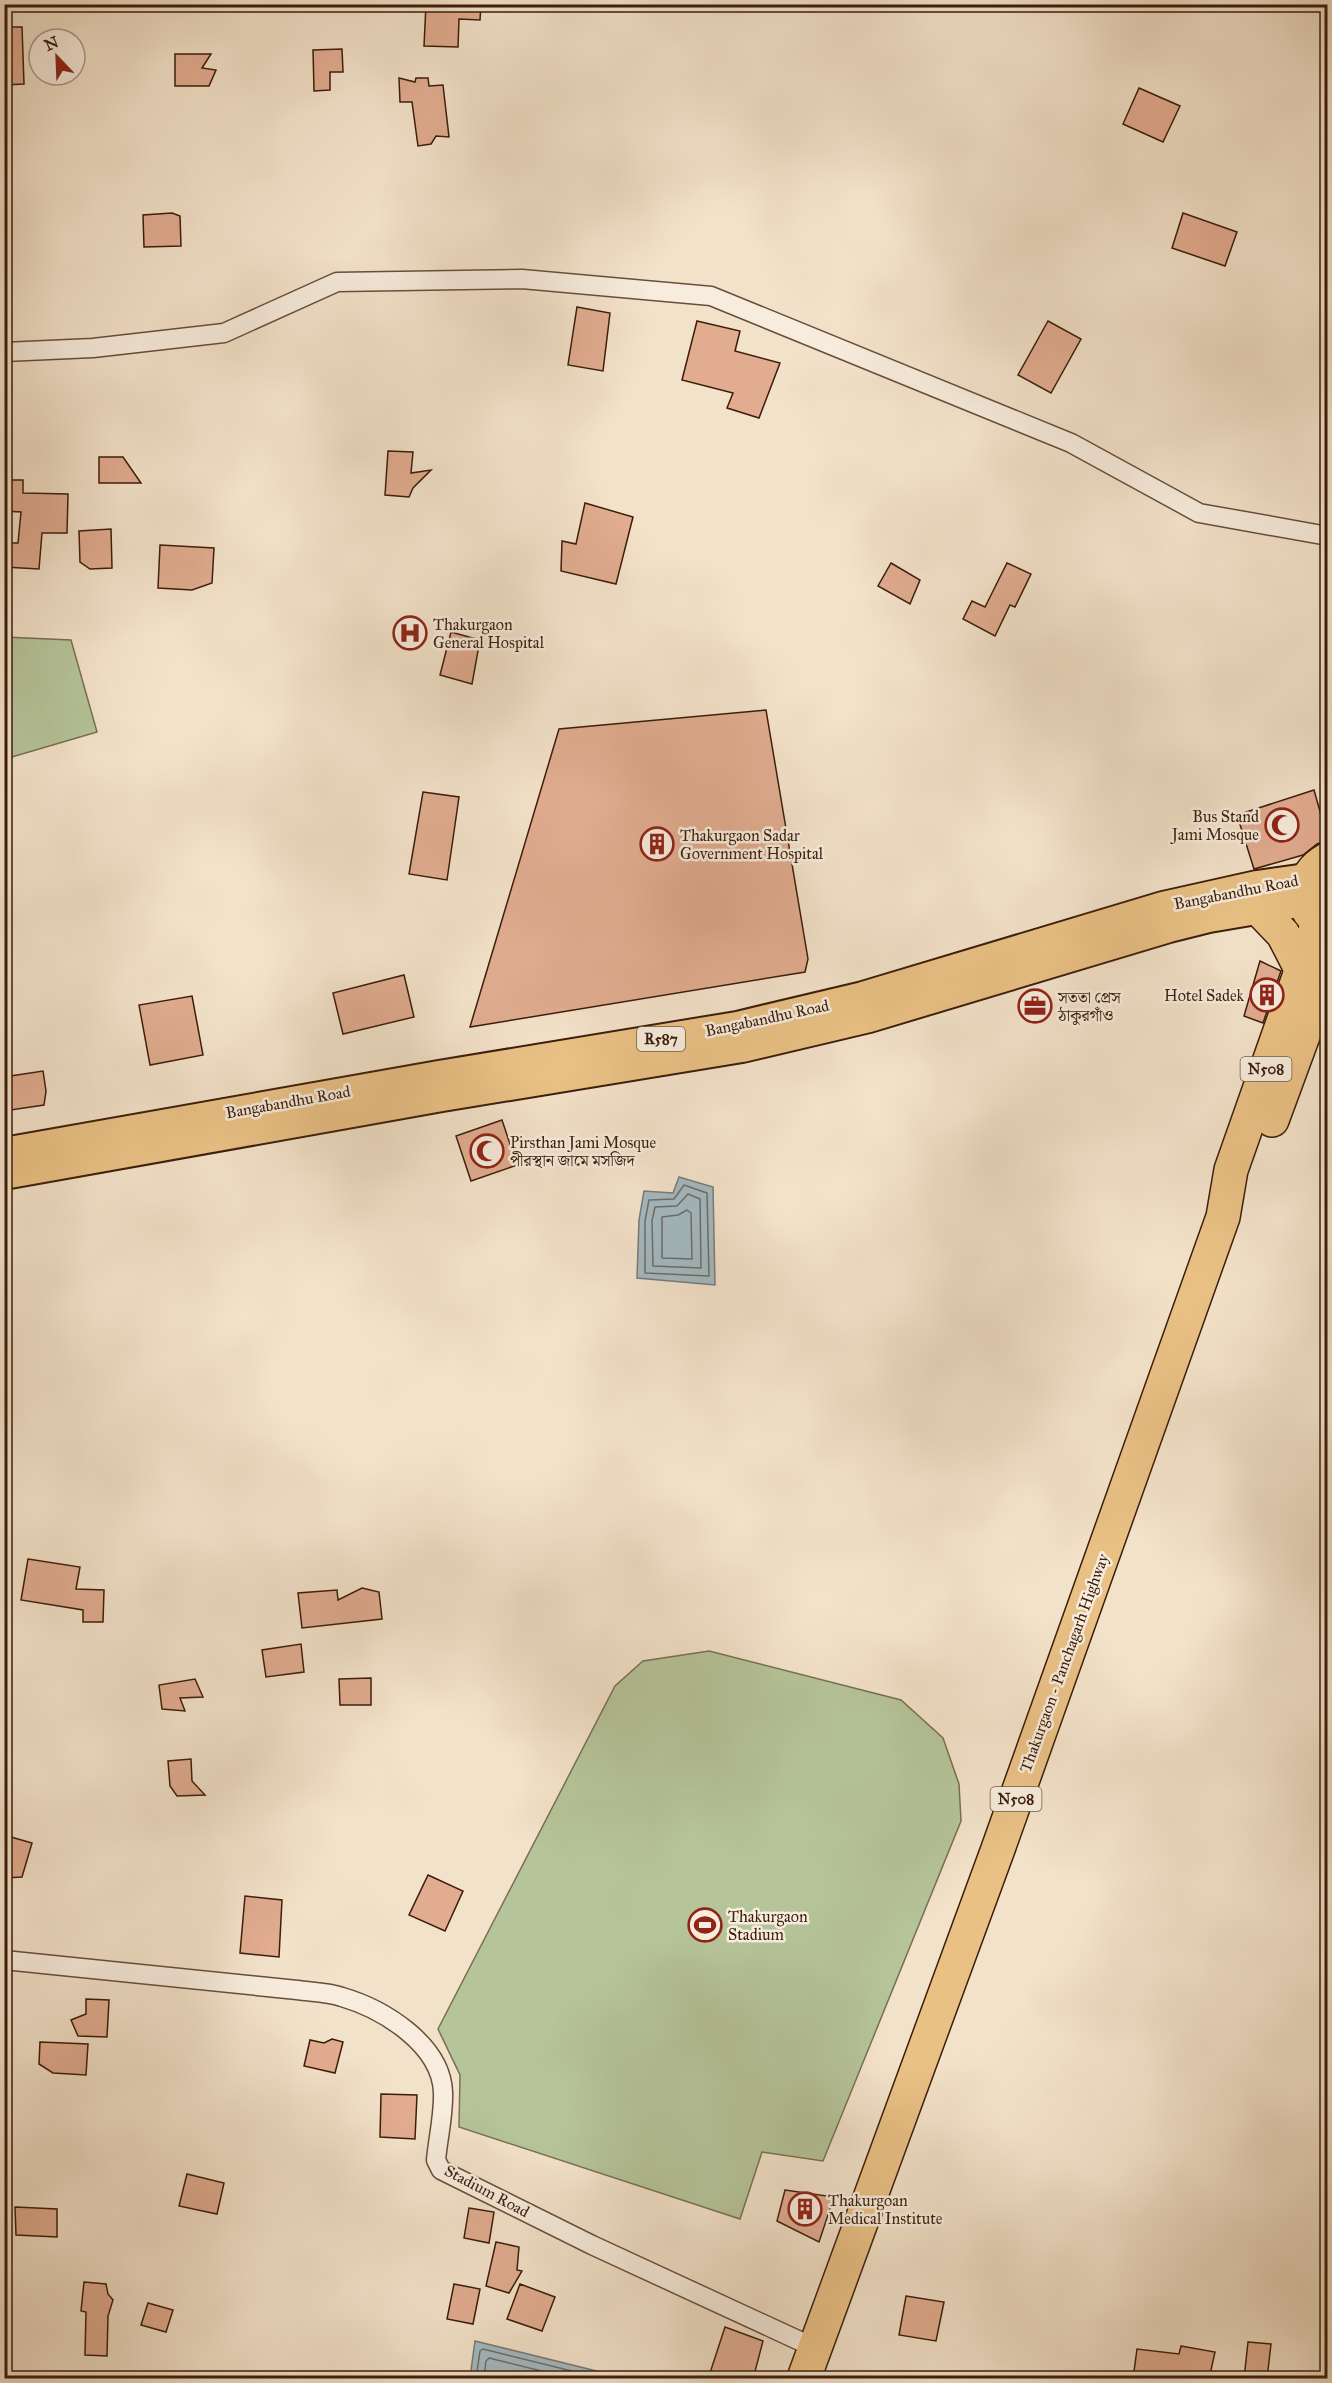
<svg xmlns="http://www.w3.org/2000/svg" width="1332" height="2383" viewBox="0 0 1332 2383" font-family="'IM FELL Great Primer','Noto Serif Bengali',serif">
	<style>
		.green { fill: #b6c49a; stroke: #787052; stroke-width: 1.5 }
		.water { fill: #a3bac3; stroke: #797b79; stroke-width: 1.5 }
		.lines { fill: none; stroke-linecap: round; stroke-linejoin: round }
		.shore { stroke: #6f6c66; stroke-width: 1.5 }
		.building { fill: #e1ac90; stroke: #3b1d09; stroke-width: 1.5 }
		.street-casing { stroke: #694e39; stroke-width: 21 }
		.primary-casing { stroke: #3b1d09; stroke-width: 32 }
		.highway-casing { stroke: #3b1d09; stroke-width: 36 }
		.street { stroke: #f7ecdd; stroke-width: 18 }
		.primary { stroke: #eac185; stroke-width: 28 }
		.highway { stroke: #eac185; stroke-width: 33 }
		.labels { text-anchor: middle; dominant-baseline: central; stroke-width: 5; stroke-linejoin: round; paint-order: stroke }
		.shield { fill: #f7ecdd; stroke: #735b49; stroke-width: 1.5 }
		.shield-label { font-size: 15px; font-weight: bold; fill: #3b1d09 }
		.poi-label { font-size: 16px; fill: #3b1d09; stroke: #f7ecdd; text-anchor: start }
		.street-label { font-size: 16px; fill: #3b1d09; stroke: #f7ecdd }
	</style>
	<rect width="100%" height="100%" fill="#f3e2ca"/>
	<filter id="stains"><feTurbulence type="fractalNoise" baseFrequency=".00333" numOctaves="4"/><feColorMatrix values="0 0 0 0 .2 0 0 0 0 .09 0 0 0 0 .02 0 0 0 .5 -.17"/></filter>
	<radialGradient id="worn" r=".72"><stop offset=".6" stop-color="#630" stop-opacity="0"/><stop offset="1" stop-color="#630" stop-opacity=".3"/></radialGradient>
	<g class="green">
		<path d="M4 637 71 640 97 732 5 759Z"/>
		<path d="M709 1651 901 1700 943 1738 959 1784 961 1821 823 2161 762 2152 740 2219 459 2127 460 2075 438 2029 615 1686 643 1661Z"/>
	</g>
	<g class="water">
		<path d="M679 1177 713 1187 715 1285 637 1278 639 1220 644 1191 673 1193Z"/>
		<path d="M475 2341 625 2378H470Z"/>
	</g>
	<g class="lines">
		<g class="shore">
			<path d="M684 1185 707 1193 709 1276 645 1273V1221L649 1200 674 1199Z"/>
			<path d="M688 1194 700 1199 701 1268 653 1266 652 1221 655 1207 677 1206Z"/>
			<path d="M687 1210 691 1213 692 1259 662 1258V1217L678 1215Z"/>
			<path d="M476 2378 480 2351 483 2349 600 2378"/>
			<path d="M484 2378 486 2361 489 2358 570 2378"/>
		</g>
	</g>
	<g class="building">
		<path d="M426 4H481L480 20 459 19 458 47 424 46Z"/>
		<path d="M4 27H22L24 84 4 85Z"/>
		<path d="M342 49 343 72H330V90L314 91 313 50Z"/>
		<path d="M175 54H211L202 68 216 70 209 86H175Z"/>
		<path d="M399 78 415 82 416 78H428L429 86 443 85 449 137 436 136 431 144 418 146 412 102H400Z"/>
		<path d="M1139 88 1180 106 1163 142 1123 124Z"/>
		<path d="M172 213 180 216 181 246 144 247 143 215Z"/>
		<path d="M1183 213 1237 232 1225 266 1172 248Z"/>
		<path d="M577 307 610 313 603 371 568 365Z"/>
		<path d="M697 321 740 331 735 351 780 363 759 418 727 408 733 393 682 380Z"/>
		<path d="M1048 321 1081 339 1051 393 1018 375Z"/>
		<path d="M388 451 413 452 411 473 431 470 413 488 409 497 385 495Z"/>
		<path d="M99 457H123L141 483H99Z"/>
		<path d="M4 480H23V493L68 494 67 533H42L39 569 4 567V543H18L21 512 4 511Z"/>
		<path d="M585 503 633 517 616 584 561 571 562 541 576 544Z"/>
		<path d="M111 529 112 568 90 569 80 562 79 531Z"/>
		<path d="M160 545 214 548 212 583 192 590 158 588Z"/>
		<path d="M891 563 920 580 910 604 878 586Z"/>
		<path d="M1007 563 1031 574 1015 607 1010 605 995 636 963 619 972 601 985 607Z"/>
		<path d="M451 632 480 640 472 684 440 675Z"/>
		<path d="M766 710 808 959 805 972 470 1027 559 729Z"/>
		<path d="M1314 790 1328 840 1317 844 1303 855 1254 869 1237 815Z"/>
		<path d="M423 792 459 797 447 880 409 874Z"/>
		<path d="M1260 961 1281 971 1263 1023 1244 1016Z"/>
		<path d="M404 975 414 1017 343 1034 333 993Z"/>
		<path d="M192 996 203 1055 150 1065 139 1005Z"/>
		<path d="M43 1071 46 1091 44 1105 4 1111V1077Z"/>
		<path d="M502 1120 517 1165 471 1181 456 1136Z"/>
		<path d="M28 1559 80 1567 76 1589 104 1590 103 1622H83V1610L21 1600Z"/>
		<path d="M362 1588 379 1592 382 1619 302 1628 298 1593 337 1590 338 1600Z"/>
		<path d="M301 1644 304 1672 266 1677 262 1650Z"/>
		<path d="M371 1678V1705H340L339 1679Z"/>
		<path d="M195 1679 203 1697 180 1698 185 1711 162 1709 159 1685Z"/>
		<path d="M191 1759 192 1781 205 1795 177 1796 170 1786 168 1761Z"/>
		<path d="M4 1835 32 1843 22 1877 4 1878Z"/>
		<path d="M428 1875 463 1891 445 1931 409 1915Z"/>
		<path d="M245 1896 282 1900 279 1957 240 1953Z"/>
		<path d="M86 1999 109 2000 107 2037 78 2036 71 2020 86 2014Z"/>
		<path d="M332 2039 343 2042 335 2073 304 2066 310 2040 324 2043Z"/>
		<path d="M40 2042 88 2044 86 2075 53 2073 39 2064Z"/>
		<path d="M381 2094 417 2095 415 2139 380 2137Z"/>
		<path d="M187 2174 224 2183 217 2214 179 2206Z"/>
		<path d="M785 2190 834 2197 819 2242 777 2221Z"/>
		<path d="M15 2207 57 2209V2237L16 2235Z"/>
		<path d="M469 2208 494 2212 489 2243 464 2238Z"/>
		<path d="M496 2242 519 2247 517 2270 522 2271 509 2293 486 2286Z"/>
		<path d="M84 2282 106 2284 108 2294 113 2300 108 2316 107 2356 85 2355 86 2312 81 2311Z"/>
		<path d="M454 2284 480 2289 473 2324 447 2319Z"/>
		<path d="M520 2284 555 2297 542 2331 507 2319Z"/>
		<path d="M906 2296 944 2302 936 2341 899 2335Z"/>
		<path d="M148 2303 173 2310 166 2332 141 2325Z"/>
		<path d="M725 2327 763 2341 753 2379H708Z"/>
		<path d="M1248 2342 1271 2344 1267 2379H1244Z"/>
		<path d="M1181 2346 1215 2352 1209 2379H1133L1137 2349 1179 2354Z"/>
	</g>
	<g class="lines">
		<defs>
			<g id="street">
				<path d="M4 352 93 348 224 333 337 282 522 279 711 296 1071 443 1199 513 1328 536"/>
				<path d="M4 1960 297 1990C311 1992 328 1992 342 1997 383 2009 441 2044 443 2092 444 2114 438 2138 436 2160L441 2170 592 2245 815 2348"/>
			</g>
			<g id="primary">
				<path d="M4 1152 439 1075 737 1026 863 996 1163 906 1257 885 1306 878"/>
				<path d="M4 1175 442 1097 742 1048 869 1018 1169 928 1209 918 1304 902"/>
			</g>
			<g id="highway">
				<path d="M1328 859C1297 876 1294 911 1328 927"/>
				<path d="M1259 909 1283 934 1301 969"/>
				<path d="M1272 1120 1328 968"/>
				<path d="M804 2378 998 1849 1223 1217 1231 1170 1318 923"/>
			</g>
		</defs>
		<use href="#street" class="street-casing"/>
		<use href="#primary" class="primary-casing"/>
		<use href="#highway" class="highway-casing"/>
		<use href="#street" class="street"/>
		<use href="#primary" class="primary"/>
		<use href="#highway" class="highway"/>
	</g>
	<defs>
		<symbol id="hospital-ring" viewBox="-11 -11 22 22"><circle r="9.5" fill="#f7ecdd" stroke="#8f2418" stroke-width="1.5"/><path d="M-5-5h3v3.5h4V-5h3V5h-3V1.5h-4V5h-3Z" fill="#8f2418"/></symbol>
		<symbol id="mosque-ring" viewBox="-11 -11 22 22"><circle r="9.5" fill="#f7ecdd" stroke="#8f2418" stroke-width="1.5"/><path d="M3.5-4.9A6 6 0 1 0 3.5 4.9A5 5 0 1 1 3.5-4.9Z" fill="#8f2418"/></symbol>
		<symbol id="building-ring" viewBox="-11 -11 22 22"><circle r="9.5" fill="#f7ecdd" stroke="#8f2418" stroke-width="1.5"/><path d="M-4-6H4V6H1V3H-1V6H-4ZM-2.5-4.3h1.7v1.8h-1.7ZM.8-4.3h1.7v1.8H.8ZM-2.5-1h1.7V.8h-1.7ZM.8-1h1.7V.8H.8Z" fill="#8f2418"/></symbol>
		<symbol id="office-ring" viewBox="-11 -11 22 22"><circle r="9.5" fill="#f7ecdd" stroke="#8f2418" stroke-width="1.5"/><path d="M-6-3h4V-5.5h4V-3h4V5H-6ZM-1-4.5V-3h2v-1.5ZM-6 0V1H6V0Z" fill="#8f2418"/></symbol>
		<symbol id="stadium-ring" viewBox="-11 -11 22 22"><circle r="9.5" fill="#f7ecdd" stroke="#8f2418" stroke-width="1.5"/><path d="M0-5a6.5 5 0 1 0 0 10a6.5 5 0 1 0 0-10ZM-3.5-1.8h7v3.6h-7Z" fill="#8f2418"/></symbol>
	</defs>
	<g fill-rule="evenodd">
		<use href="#hospital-ring" x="391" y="614" width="38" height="38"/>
		<use href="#mosque-ring" x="1263" y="806" width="38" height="38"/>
		<use href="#building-ring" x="638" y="825" width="38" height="38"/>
		<use href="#building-ring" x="1248" y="976" width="38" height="38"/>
		<use href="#office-ring" x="1016" y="987" width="38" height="38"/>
		<use href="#mosque-ring" x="468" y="1132" width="38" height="38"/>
		<use href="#stadium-ring" x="686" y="1906" width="38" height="38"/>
		<use href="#building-ring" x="786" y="2190" width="38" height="38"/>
	</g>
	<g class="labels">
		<g class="shield">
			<rect x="637" y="1027" width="48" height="24" rx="4.5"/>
			<rect x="1240.5" y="1057" width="51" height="24" rx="4.5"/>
			<rect x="990.5" y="1787" width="51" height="24" rx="4.5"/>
		</g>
		<g class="shield-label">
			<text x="661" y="1039">R587</text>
			<text x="1266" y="1069">N508</text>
			<text x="1016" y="1799">N508</text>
		</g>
		<g class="poi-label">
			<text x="433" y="624">Thakurgaon<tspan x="433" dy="18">General Hospital</tspan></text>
			<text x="1259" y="816" text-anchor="end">Bus Stand<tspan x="1259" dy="18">Jami Mosque</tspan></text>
			<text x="680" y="835">Thakurgaon Sadar<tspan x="680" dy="18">Government Hospital</tspan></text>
			<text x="1244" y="995" text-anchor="end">Hotel Sadek</text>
			<text x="1058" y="997">সততা প্রেস<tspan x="1058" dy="18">ঠাকুরগাঁও</tspan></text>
			<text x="510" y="1142">Pirsthan Jami Mosque<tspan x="510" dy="18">পীরস্থান জামে মসজিদ</tspan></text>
			<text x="728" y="1916">Thakurgaon<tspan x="728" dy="18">Stadium</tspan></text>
			<text x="828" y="2200">Thakurgoan<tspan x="828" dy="18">Medical Institute</tspan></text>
		</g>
		<g class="street-label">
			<text transform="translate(1236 892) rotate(-11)">Bangabandhu Road</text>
			<text transform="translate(767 1018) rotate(-12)">Bangabandhu Road</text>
			<text transform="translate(288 1102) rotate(-10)">Bangabandhu Road</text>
			<text transform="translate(1064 1663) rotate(-70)">Thakurgaon - Panchagarh Highway</text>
			<text transform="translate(487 2191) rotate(28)">Stadium Road</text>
		</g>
	</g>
	<rect width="1332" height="2383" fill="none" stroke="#f3e2ca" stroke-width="24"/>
	<rect x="6" y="6" width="1320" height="2371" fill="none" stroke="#3b1d09" stroke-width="3"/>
	<rect x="12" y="12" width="1308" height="2359" fill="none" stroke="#3b1d09" stroke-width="1.5"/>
	<g transform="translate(57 57) rotate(337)"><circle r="28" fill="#f7ecdd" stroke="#ac9988" stroke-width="1.5"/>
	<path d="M0-4.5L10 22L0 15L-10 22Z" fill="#8f2418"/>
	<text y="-9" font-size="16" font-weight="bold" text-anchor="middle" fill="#3b1d09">N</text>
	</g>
	<rect width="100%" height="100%" filter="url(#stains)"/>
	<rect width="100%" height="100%" fill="url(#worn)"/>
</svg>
